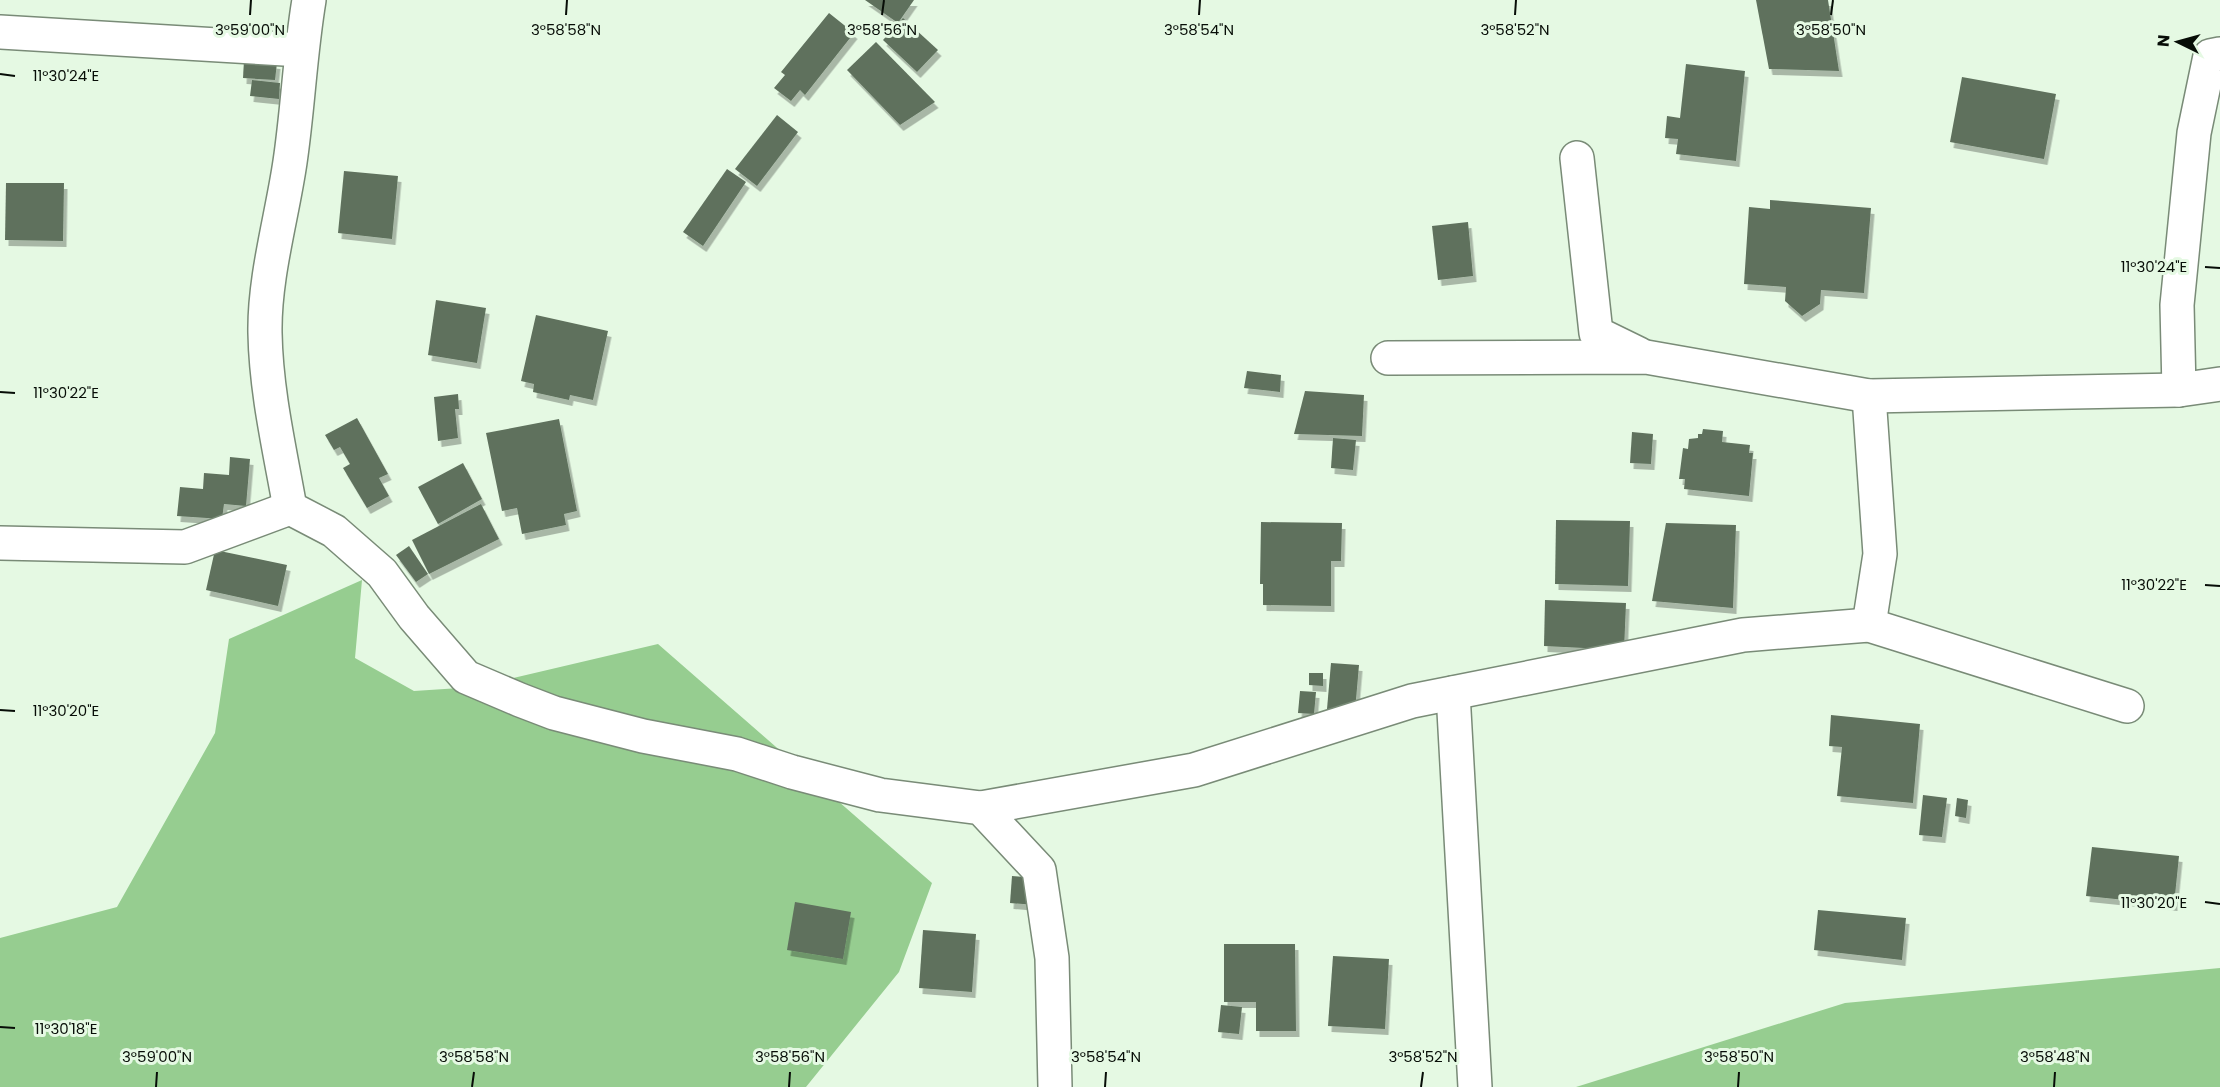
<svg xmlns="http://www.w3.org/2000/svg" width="2220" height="1087" viewBox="0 0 2220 1087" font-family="Poppins,sans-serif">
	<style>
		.forest { fill: #96cd90 }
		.building { fill: #5f715d; filter: url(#shadow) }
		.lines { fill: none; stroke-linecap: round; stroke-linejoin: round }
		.minor-casing { stroke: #798b77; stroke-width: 36 }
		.minor { stroke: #fff; stroke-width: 33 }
		.ticks { fill: none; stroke: #070d07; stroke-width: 2 }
		.ticks-label { font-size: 15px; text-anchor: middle; fill: #070d07; stroke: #e5f9e3; stroke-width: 6; stroke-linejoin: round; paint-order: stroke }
	</style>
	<defs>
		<filter id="shadow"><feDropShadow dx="3.5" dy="6" stdDeviation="0" flood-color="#0004"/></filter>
	</defs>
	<rect width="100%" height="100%" fill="#e5f9e3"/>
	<g class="forest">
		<path d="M362 580 355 658 414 691 475 687 658 644 932 883 899 972 806 1087H0V938L117 907 215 733 229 639Z"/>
		<path d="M2220 968V1087H1576L1845 1003Z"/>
	</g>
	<g class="building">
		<path d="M865 0H914L898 23Z"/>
		<path d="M1756 0H1828L1839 71 1769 69Z"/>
		<path d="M829 13 854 33 805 95 800 90 791 101 774 88 785 75 781 72Z"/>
		<path d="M903 18 938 50 917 72 883 40Z"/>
		<path d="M876 42 935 102 900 125 847 70Z"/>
		<path d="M244 60 277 63 275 80 243 78Z"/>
		<path d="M1686 64 1745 71 1736 161 1676 154 1678 139 1665 138 1667 116 1680 118Z"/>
		<path d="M1962 77 2056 94 2044 159 1950 142Z"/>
		<path d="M252 80 280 83 279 99 250 96Z"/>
		<path d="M777 115 798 132 757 186 735 169Z"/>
		<path d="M727 169 746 182 703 246 683 232Z"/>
		<path d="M344 171 398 176 392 239 338 233Z"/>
		<path d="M6 183H64L63 241 5 240Z"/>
		<path d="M1770 200 1871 208 1864 293 1821 290 1820 304 1802 316 1785 301 1786 287 1744 284 1749 207 1770 209Z"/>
		<path d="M1468 222 1473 276 1438 280 1432 226Z"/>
		<path d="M436 300 486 308 477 363 428 355Z"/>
		<path d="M536 315 608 331 593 400 570 395 569 400 533 392 534 384 521 381Z"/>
		<path d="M1247 371 1281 375 1280 392 1244 388Z"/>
		<path d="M1305 391 1364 395 1362 436 1294 434Z"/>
		<path d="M458 394 459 409H455L458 438 438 441 434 397Z"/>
		<path d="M357 418 388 474 379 478 389 496 367 508 343 468 350 464 340 447 334 450 325 435Z"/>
		<path d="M559 419 577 511 564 514 566 525 522 534 517 508 502 511 486 433Z"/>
		<path d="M1703 429 1723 431 1722 442 1750 445 1749 453H1753L1749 496 1684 489 1685 479H1679L1683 448 1688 449 1689 439 1698 438V434H1702Z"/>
		<path d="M1632 432 1653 434 1651 464 1630 463Z"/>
		<path d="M1333 438 1356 440 1353 470 1331 468Z"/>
		<path d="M230 457 250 459 246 506 224 504 222 519 177 516 180 487 203 489 204 473 229 475Z"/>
		<path d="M463 463 482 499 438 524 418 487Z"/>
		<path d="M481 504 499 539 429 574 412 540Z"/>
		<path d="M1556 520 1630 521 1628 586 1555 584Z"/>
		<path d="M1261 522 1342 523 1341 561H1331V606L1263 605V584H1260Z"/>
		<path d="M1666 523 1736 525 1733 608 1652 601Z"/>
		<path d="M409 546 428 574 416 582 396 555Z"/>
		<path d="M215 550 287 565 278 606 206 590Z"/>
		<path d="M1545 600 1626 603 1624 650 1544 646Z"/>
		<path d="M1331 663 1359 665 1355 711 1327 709Z"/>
		<path d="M1309 673H1323V686L1309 685Z"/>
		<path d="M1300 691 1316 692 1314 714 1298 713Z"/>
		<path d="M1831 715 1920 724 1913 803 1837 796 1842 747 1829 746Z"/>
		<path d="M1923 795 1947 798 1942 837 1919 835Z"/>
		<path d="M1957 798 1968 800 1966 818 1955 816Z"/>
		<path d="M2092 847 2179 856 2174 905 2086 896Z"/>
		<path d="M1012 876 1037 878 1035 905 1010 903Z"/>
		<path d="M795 902 851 912 843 959 787 950Z"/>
		<path d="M1818 910 1906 918 1902 960 1814 950Z"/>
		<path d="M923 930 976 934 972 992 919 988Z"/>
		<path d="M1224 944H1295L1296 1031H1256V1002H1224Z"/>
		<path d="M1333 956 1389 959 1385 1029 1328 1026Z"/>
		<path d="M1221 1005 1242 1007 1239 1034 1218 1032Z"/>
	</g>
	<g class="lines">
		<defs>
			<g id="minor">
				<path d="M309 0C300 54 298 108 290 162 282 217 264 277 265 333 266 392 280 451 290 508L334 531 382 573 414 617 466 677 520 700 554 713 643 736 737 754 792 772 880 795 981 808 1039 870 1052 958 1055 1087"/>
				<path d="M0 32 301 50"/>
				<path d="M1577 158 1596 333 1639 354"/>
				<path d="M1388 358 1646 357 1869 396 2179 390 2220 384"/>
				<path d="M2179 390 2177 305 2194 133 2210 56 2220 54"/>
				<path d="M0 543 185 547 290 508"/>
				<path d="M1869 625 1880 554 1869 396"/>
				<path d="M1453 693 1475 1087"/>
				<path d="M981 808 1194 770 1412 701 1743 635 1869 625 2127 706"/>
			</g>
		</defs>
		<use href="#minor" class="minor-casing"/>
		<use href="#minor" class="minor"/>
	</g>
	<path class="ticks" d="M250 15 251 0M566 15 567 0M882 15 884 0M1199 15 1200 0M1515 15 1516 0M1831 15 1833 0M0 74 15 76M2205 267 2220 268M0 392 15 393M2205 585 2220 586M0 710 15 711M2205 902 2220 904M0 1027 15 1028M156 1087 157 1072M472 1087 474 1072M789 1087 790 1072M1105 1087 1106 1072M1421 1087 1423 1072M1738 1087 1739 1072M2054 1087 2055 1072"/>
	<g class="ticks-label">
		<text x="250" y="35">3°59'00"N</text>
		<text x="566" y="35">3°58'58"N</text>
		<text x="882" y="35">3°58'56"N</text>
		<text x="1199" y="35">3°58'54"N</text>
		<text x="1515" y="35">3°58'52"N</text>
		<text x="1831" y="35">3°58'50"N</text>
		<text x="66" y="81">11°30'24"E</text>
		<text x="2154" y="272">11°30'24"E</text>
		<text x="66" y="398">11°30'22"E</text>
		<text x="2154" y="590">11°30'22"E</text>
		<text x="66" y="716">11°30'20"E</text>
		<text x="2154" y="908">11°30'20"E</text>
		<text x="66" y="1034">11°30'18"E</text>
		<text x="157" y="1062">3°59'00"N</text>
		<text x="474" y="1062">3°58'58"N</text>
		<text x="790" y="1062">3°58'56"N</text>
		<text x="1106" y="1062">3°58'54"N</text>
		<text x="1423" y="1062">3°58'52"N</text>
		<text x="1739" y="1062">3°58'50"N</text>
		<text x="2055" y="1062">3°58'48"N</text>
	</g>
	<g transform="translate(2178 42) rotate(275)" stroke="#e5f9e3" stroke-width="4.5" paint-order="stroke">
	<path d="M0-4.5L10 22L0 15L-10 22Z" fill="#070d07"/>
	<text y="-9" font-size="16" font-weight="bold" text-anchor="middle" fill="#070d07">N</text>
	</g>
</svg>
